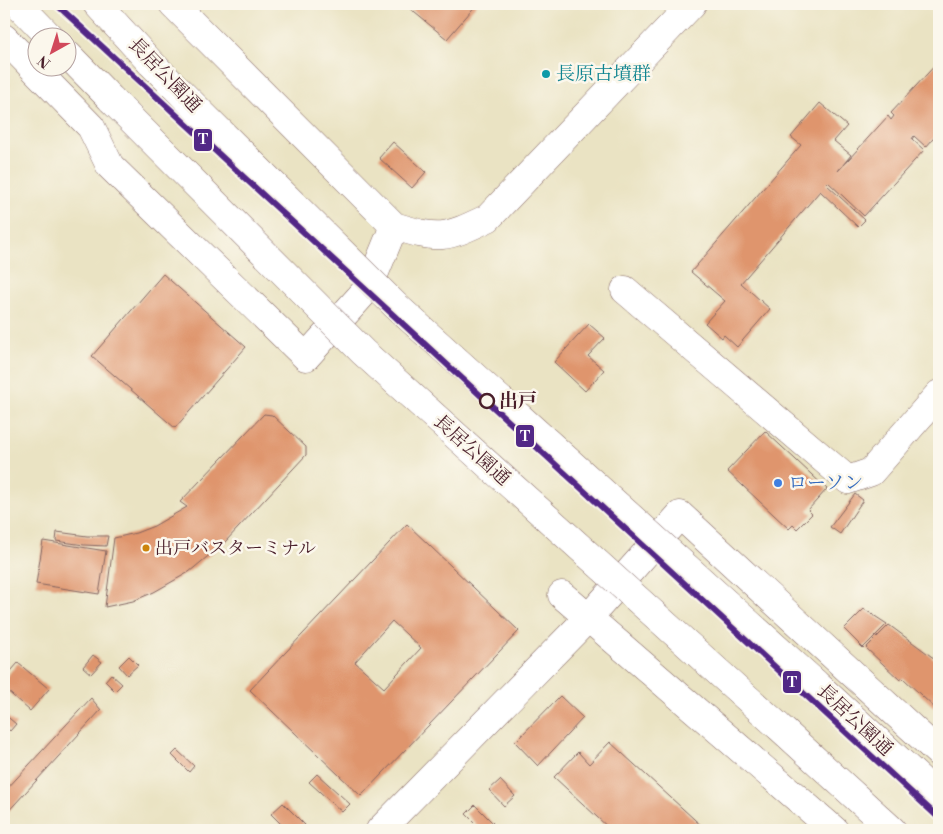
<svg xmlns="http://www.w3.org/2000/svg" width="943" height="834" viewBox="0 0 943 834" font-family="'Libre Bodoni','Noto Serif JP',serif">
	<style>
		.building { fill: #df956d; fill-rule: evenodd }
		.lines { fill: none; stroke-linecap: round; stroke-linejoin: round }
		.minor-casing { stroke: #826460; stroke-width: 29 }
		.secondary-casing { stroke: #826460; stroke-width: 29 }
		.minor { stroke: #fff; stroke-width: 28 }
		.secondary { stroke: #fff; stroke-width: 28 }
		.secondary-bridge-casing { stroke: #826460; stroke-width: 29; stroke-linecap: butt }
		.secondary-bridge { stroke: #fff; stroke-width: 28 }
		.metro-1-casing { stroke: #fbf7ec; stroke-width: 10 }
		.metro-1 { stroke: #522886; stroke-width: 6 }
		.culture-dot { fill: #0f9aa8; stroke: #fbf7ec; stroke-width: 2 }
		.stop-dot { fill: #fbf7ec; stroke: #4a1f2b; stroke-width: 2.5 }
		.shop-dot { fill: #3f7fe0; stroke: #fbf7ec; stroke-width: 2 }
		.bus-dot { fill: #cc840b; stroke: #fbf7ec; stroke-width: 2 }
		.labels { text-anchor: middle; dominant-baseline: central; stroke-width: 5; stroke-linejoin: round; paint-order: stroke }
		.bus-label { font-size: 18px; fill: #4a1f2b; stroke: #fbf7ec; text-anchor: start }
		.culture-label { font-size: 19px; fill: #0d838f; stroke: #fbf7ec; text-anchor: start }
		.street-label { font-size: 19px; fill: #4a1f2b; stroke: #fbf7ec }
		.stop-label { font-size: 19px; font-weight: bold; fill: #4a1f2b; stroke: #fbf7ec; text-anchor: start }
		.shop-label { font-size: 19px; fill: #366cbe; stroke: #fbf7ec; text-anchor: start }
		.line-badge { stroke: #fbf7ec; stroke-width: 2 }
		.badge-label { font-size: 14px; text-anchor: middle; font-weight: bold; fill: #fff }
	</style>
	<rect width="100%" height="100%" fill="#fbf7ec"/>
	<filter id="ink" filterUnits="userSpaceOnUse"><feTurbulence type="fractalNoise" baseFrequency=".02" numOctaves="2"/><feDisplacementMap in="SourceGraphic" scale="10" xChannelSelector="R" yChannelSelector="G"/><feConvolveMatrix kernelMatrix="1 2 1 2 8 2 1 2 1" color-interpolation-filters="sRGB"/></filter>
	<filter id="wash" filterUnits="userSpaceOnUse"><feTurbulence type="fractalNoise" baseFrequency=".0096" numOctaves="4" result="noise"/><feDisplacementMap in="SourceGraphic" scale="20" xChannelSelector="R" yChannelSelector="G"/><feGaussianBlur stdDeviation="1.12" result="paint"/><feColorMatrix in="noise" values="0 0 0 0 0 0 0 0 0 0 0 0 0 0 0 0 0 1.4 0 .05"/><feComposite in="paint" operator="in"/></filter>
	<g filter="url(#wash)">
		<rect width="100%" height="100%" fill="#eae3c3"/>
		<g id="blocks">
			<g class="building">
				<path d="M404 4H477L447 39Z"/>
				<path d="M939 61V132L926 147 914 136 912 139 924 150 864 216 828 182 826 184 865 220 858 227 820 191 741 283 770 309 737 347 724 335 722 338 705 323 725 301 691 272 801 145 791 137 820 103 847 126 834 141 851 155 838 171 888 116 891 120 894 116 891 113Z"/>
				<path d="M4 80 10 85 4 93Z"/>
				<path d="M393 142 426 172 412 188 379 158Z"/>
				<path d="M163 274 246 347 175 428 92 356Z"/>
				<path d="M589 324 605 338 588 356 604 370 585 391 554 362Z"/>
				<path d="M264 414 272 415 306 447V455L225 542 189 572 154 592 133 601 105 607 114 538 136 533 154 526 187 507 180 502Z"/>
				<path d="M765 431 827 489 808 510 812 514 797 529 793 525 789 529 727 471Z"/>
				<path d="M855 494 863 500 840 534 830 527Z"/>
				<path d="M407 524 519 631 361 796 250 690ZM392 621 421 648 384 688 355 662Z"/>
				<path d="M57 532 87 536H108L106 546 84 545 56 541Z"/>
				<path d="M43 541 106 551 99 594 36 584Z"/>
				<path d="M864 609 887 624 863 648 844 629Z"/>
				<path d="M889 625 939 662V712L903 678 900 680 866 648Z"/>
				<path d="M93 655 102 662 91 674 83 667Z"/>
				<path d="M129 656 138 665 127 675 119 666Z"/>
				<path d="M18 663 49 689 30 711 4 688V679Z"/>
				<path d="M111 674 122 684 115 691 105 681Z"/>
				<path d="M560 696 583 718 538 766 515 742Z"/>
				<path d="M91 698 101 710 4 816V792Z"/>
				<path d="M4 714 16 724 10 731 4 725Z"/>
				<path d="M610 742 706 830H611L554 777 578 752 589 764Z"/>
				<path d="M177 750 194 766 189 772 172 755Z"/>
				<path d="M317 774 350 804 342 812 309 782Z"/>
				<path d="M500 780 515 796 504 806 489 790Z"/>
				<path d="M283 803 305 825 299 830H287L271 814Z"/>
				<path d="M475 805 493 823 486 830H482L466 814Z"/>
			</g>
		</g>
	</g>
	<g filter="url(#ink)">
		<use href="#blocks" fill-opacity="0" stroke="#826460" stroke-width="1"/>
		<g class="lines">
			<defs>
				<g id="minor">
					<path d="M173 4 394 226C440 240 444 239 488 218L692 4"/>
					<path d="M4 38 91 127 110 166 306 357 369 287 394 226"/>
					<path d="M625 290 848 480 871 472 939 394"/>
					<path d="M562 595 834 830"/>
					<path d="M380 830 588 618 680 515 939 753"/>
				</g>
				<g id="secondary">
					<path d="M18 4 51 38"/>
					<path d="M97 4 151 63"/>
					<path d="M68 55 112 100"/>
					<path d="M814 682 939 797"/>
					<path d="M777 725 892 830"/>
				</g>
			</defs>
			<use href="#minor" class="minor-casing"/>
			<use href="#secondary" class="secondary-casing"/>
			<use href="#minor" class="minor"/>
			<use href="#secondary" class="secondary"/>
			<defs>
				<g id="secondary-bridge">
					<path d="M151 63 396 306 814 682"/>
					<path d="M112 100 363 352 777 725"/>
				</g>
			</defs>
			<use href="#secondary-bridge" class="secondary-bridge-casing"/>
			<use href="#secondary-bridge" class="secondary-bridge"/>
			<defs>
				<path id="metro-1" d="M56 4 939 818"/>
			</defs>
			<use href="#metro-1" class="metro-1-casing"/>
			<use href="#metro-1" class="metro-1"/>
		</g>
	</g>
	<circle class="culture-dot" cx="546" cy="74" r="5"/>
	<circle class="stop-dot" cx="487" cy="401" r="7"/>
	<circle class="shop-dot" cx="778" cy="483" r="5"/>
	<circle class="bus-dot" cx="146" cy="548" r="4.5"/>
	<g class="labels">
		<g class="bus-label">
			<text x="155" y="548">出戸バスターミナル</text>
		</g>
		<g class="culture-label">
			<text x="556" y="74">長原古墳群</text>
		</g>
		<g class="street-label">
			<text transform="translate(165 75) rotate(46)">長居公園通</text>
			<text transform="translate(472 450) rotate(42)">長居公園通</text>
			<text transform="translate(855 720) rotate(43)">長居公園通</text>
		</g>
		<g class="stop-label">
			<text x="499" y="401">出戸</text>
		</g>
		<g class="shop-label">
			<text x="788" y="483">ローソン</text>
		</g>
	</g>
	<g class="line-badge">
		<rect x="193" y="128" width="20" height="24" rx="5" fill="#522886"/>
		<rect x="515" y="424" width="20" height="24" rx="5" fill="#522886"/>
		<rect x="782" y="670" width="20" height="24" rx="5" fill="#522886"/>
	</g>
	<g class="badge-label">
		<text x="203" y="144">T</text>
		<text x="525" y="441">T</text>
		<text x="792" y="687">T</text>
	</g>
	<rect width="943" height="834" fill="none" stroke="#fbf7ec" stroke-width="20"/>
	<g transform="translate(52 52) rotate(219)"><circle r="24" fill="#fbf7ec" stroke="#b4a19f"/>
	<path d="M0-4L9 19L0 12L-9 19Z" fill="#d1495b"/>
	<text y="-8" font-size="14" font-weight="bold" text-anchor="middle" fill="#4a1f2b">N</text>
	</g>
</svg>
